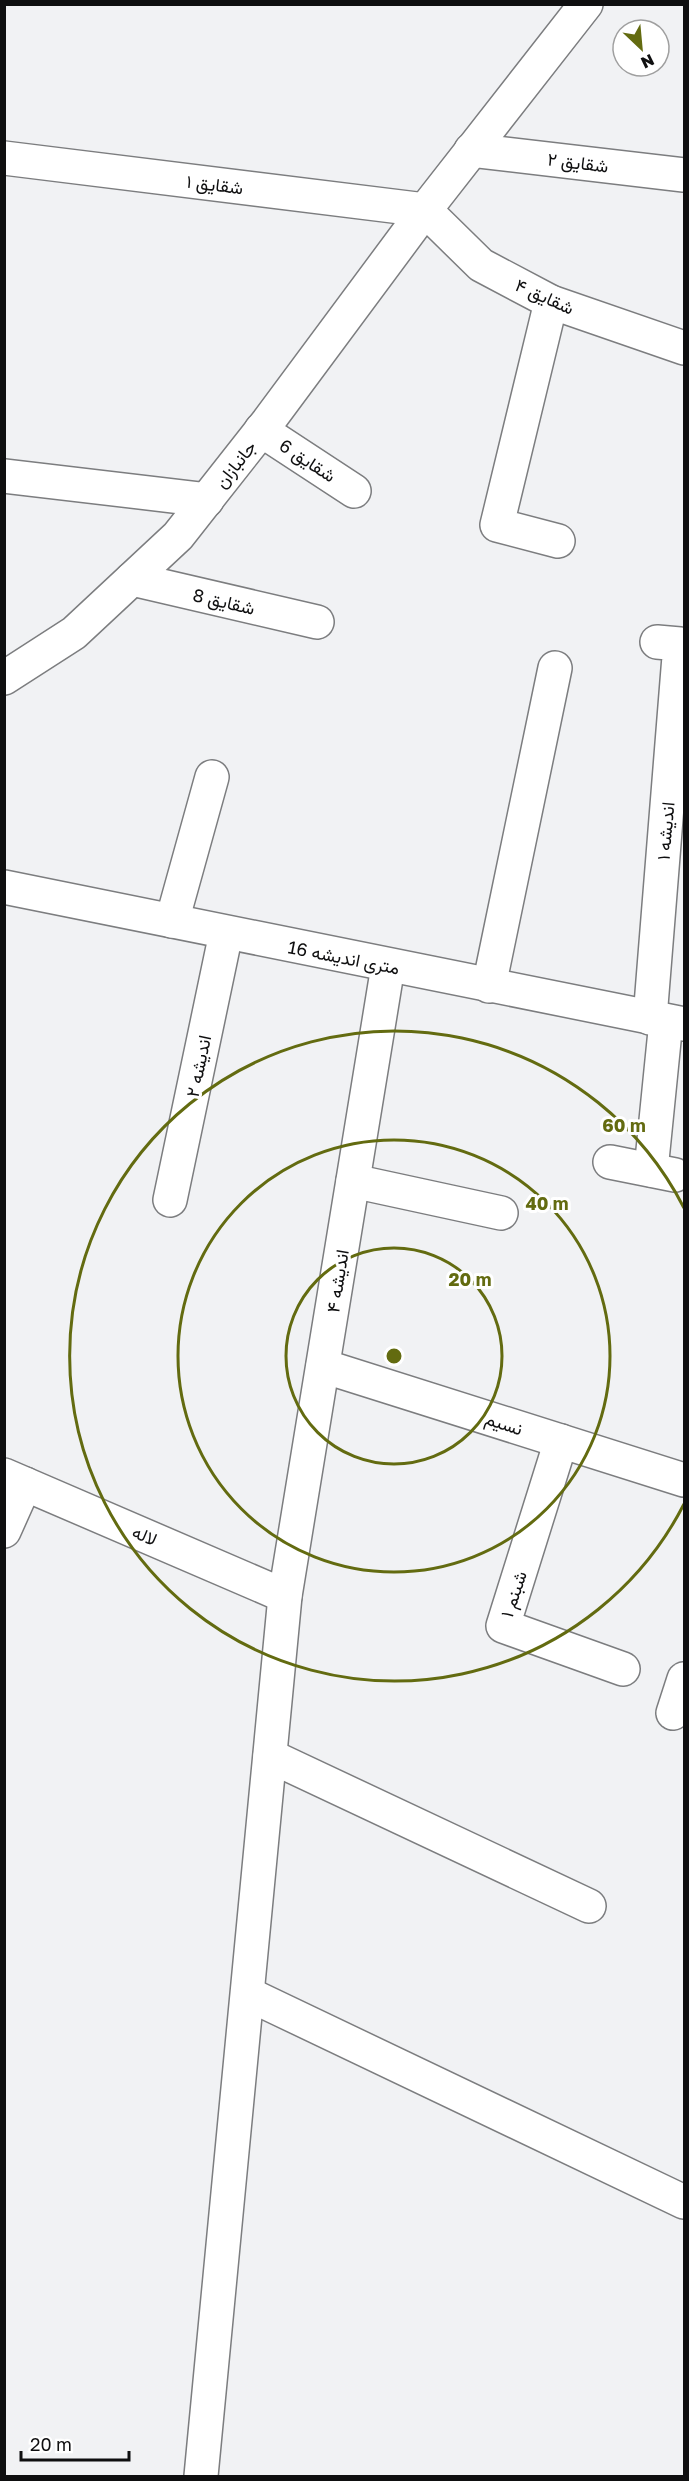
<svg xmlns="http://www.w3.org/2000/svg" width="689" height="2481" viewBox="0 0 689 2481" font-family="'Golos Text',Vazirmatn,sans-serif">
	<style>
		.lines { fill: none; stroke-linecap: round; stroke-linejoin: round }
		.minor-casing { stroke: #7c7d7f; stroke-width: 36 }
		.tertiary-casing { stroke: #7c7d7f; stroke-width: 36 }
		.minor { stroke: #fff; stroke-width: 33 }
		.tertiary { stroke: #fff; stroke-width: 33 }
		.ring { fill: none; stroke: #636b10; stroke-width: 3 }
		.labels { text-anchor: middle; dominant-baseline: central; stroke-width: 6; stroke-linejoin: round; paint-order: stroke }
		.street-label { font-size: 18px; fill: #0f0f10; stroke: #fff }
		.centre { fill: #636b10; stroke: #fff; stroke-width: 3 }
		.ring-label { font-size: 18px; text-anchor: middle; font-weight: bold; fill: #636b10; stroke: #fff; stroke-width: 6; stroke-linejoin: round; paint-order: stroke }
	</style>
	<rect width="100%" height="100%" fill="#f1f2f4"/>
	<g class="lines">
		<defs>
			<g id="minor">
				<path d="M471 150 684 175"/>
				<path d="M4 158 425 210"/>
				<path d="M425 210 481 265 551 302 684 348"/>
				<path d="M425 210 586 4"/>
				<path d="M551 302 497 525 558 541"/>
				<path d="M261 430 354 491"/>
				<path d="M4 476 207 500"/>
				<path d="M132 579 317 622"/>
				<path d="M4 887 684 1024"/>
				<path d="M172 921 212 777"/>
				<path d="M489 986 555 668"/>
				<path d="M650 1018 680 644 657 642"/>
				<path d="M610 1162 675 1175"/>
				<path d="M651 1170 666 1021"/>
				<path d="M353 1181 501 1213"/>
				<path d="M170 1200 226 933"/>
				<path d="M323 1366 684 1480"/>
				<path d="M561 1441 503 1626 623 1669"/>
				<path d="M4 1475 285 1596"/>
				<path d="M4 1531 25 1484"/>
				<path d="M673 1713 684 1679"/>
				<path d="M270 1756 589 1906"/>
				<path d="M248 1994 684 2202"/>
				<path d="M201 2476 285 1596 388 966"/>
			</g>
			<path id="tertiary" d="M4 678 74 633 178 536 267 423 425 210"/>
		</defs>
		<use href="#minor" class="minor-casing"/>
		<use href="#tertiary" class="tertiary-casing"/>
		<use href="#minor" class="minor"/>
		<use href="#tertiary" class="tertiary"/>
	</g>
	<g class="ring">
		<circle cx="394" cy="1356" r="108"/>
		<circle cx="394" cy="1356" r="216"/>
		<path d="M684 1504A325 325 0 1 1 684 1208"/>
	</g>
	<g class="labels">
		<g class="street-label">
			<text transform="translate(578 162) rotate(7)">شقایق ۲</text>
			<text transform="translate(215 184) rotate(7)">شقایق ۱</text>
			<text transform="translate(545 296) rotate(24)">شقایق ۴</text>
			<text transform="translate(308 460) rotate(33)">شقایق 6</text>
			<text transform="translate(235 464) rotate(-52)">جانبازان</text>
			<text transform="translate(224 601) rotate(13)">شقایق 8</text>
			<text transform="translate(665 831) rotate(-85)">اندیشه ۱</text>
			<text transform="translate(344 957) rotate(11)">16 متری اندیشه</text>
			<text transform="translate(198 1066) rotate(-78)">اندیشه ۲</text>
			<text transform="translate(337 1281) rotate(-81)">اندیشه ۴</text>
			<text transform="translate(504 1423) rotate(18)">نسیم</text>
			<text transform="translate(145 1535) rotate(23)">لاله</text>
			<text transform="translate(513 1594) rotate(-72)">شبنم ۱</text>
		</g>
	</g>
	<circle cx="394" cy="1356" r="9" class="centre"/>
	<g class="ring-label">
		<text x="624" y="1132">60 m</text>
		<text x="547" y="1210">40 m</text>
		<text x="470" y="1286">20 m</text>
	</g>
	<rect width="689" height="2481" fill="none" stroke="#0f0f10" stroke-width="12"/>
	<g transform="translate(641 48) rotate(154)"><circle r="28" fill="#ffffff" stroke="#9f9f9f" stroke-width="1.5"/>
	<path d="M0-4.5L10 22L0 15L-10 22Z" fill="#636b10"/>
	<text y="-9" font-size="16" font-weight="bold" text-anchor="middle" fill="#0f0f10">N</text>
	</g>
	<path d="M21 2451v9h108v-9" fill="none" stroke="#0f0f10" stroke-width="3"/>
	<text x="30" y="2451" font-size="18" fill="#0f0f10" stroke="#ffffff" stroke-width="4.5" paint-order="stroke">20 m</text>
</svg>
